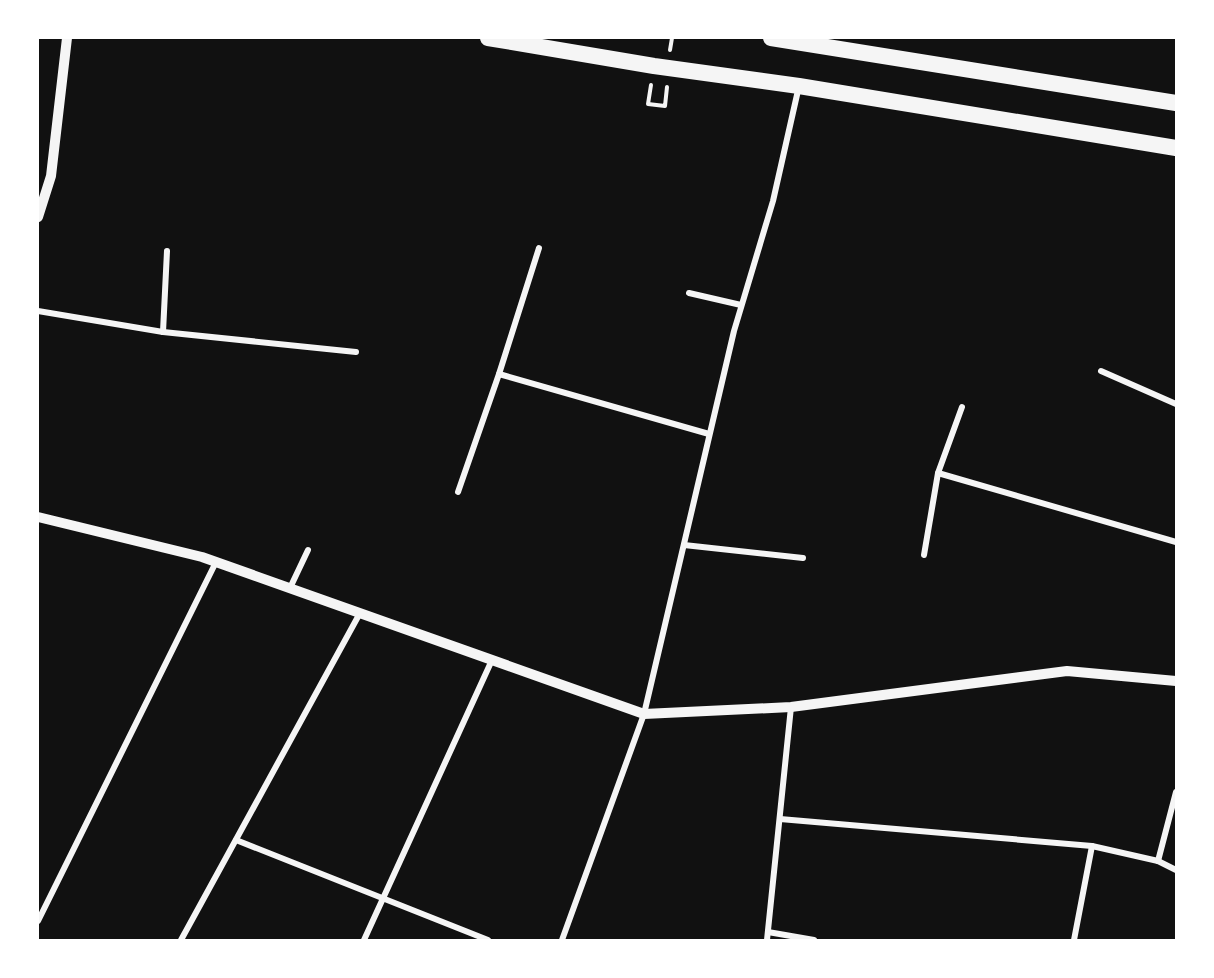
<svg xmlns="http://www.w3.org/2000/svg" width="1214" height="978" viewBox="0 0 1214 978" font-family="Karla,sans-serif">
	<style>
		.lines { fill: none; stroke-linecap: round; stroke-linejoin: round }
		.path { stroke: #f5f5f5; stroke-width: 4 }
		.minor { stroke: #f5f5f5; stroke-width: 6 }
		.tertiary { stroke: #f5f5f5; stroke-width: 10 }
		.trunk { stroke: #f5f5f5; stroke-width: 16 }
	</style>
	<rect width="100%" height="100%" fill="#111"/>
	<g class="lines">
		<g class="path">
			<path d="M670 50 672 38"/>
			<path d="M651 85 648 104 665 106 667 87"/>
		</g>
		<g class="minor">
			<path d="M689 293 741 305"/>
			<path d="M38 311 163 332 356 352"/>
			<path d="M163 332 167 251"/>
			<path d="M1101 371 1176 404"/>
			<path d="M499 374 709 434"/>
			<path d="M938 473 1176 542"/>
			<path d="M458 492 499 374 539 248"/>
			<path d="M684 545 803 558"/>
			<path d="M924 555 938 473 962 407"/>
			<path d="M290 588 308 550"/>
			<path d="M780 819 1092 846 1158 861 1176 870"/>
			<path d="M236 840 488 940"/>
			<path d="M1158 861 1176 792"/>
			<path d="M38 921 216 562"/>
			<path d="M768 932 814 940"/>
			<path d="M181 940 360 613"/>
			<path d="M364 940 492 660"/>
			<path d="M562 940 644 714 734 331 773 201 799 86"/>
			<path d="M767 940 791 707"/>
			<path d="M1074 940 1092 846"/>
		</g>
		<g class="tertiary">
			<path d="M38 217 51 176 67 38"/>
			<path d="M38 517 202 557 644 714 791 707 1067 671 1176 681"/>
		</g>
		<g class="trunk">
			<path d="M488 38 654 66 799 86 1176 148"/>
			<path d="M771 38 1176 103"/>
		</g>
	</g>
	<rect width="1214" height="978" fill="none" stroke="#ffffff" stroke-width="78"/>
</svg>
